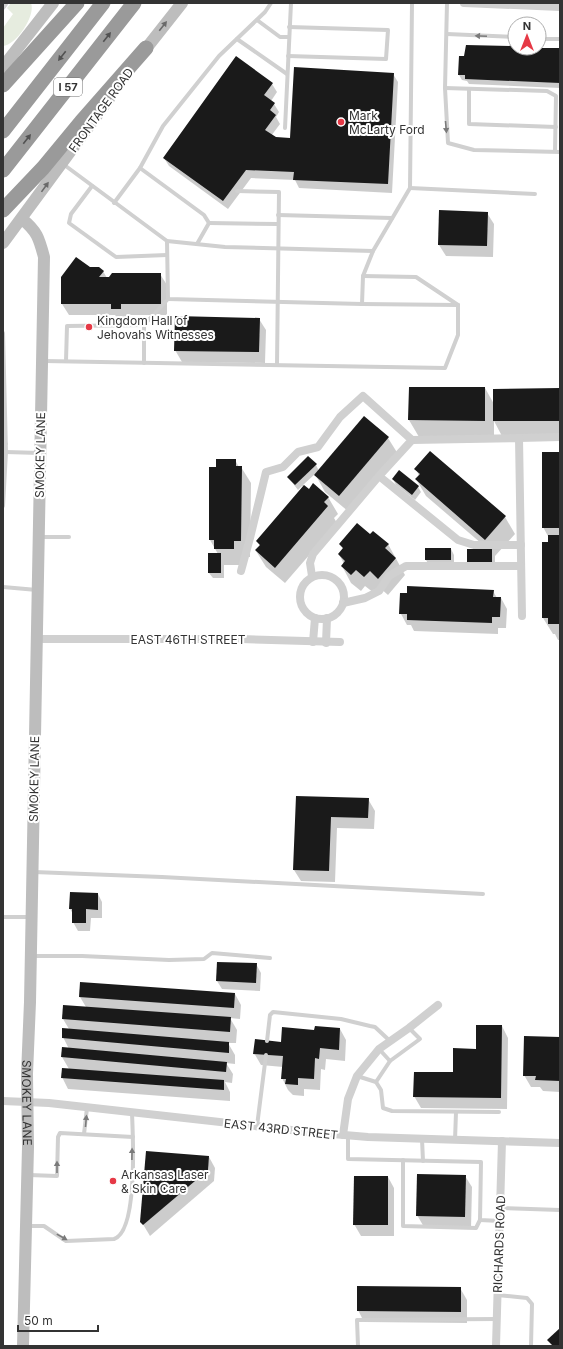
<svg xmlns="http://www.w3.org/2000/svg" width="563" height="1349" viewBox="0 0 563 1349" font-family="Inter,sans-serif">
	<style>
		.green { fill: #e6ecdf }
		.shadow { fill: #0003 }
		.building { fill: #1a1a1a }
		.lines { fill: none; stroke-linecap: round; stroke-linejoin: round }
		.lane { stroke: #d0d0d0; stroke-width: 4 }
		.street { stroke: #d0d0d0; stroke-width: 8 }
		.secondary { stroke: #bdbdbd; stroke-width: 12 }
		.highway { stroke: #9a9a9a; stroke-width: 15 }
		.oneway { fill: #6a6a6a }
		.oneway2 { fill: #7a7a7a }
		.oneway3 { fill: #525252 }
		.poi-dot { fill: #e63946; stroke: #fff; stroke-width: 1.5 }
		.labels { text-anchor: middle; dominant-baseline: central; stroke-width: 4; stroke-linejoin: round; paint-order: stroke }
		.shield { fill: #fff; stroke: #707070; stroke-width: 1 }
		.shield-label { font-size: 11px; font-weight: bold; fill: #333 }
		.street-label { font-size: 12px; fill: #333; stroke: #fff }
		.poi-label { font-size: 12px; fill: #333; stroke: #fff; text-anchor: start }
	</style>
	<rect width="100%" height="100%" fill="#fff"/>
	<path class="green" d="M11 3H31C36 16 16 45 3 46V28L13 14 7 8Z"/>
	<g class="shadow">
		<path d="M515 47 560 49V88L469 84 467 81 462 80 459 75Z"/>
		<path d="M393 74 398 82 392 193 299 188 295 180 251 178 228 209 169 166 164 158 272 84 277 92 271 101 274 104 279 112 276 117 280 124 271 136 275 138 291 139Z"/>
		<path d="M487 213 494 224 493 257 446 256 439 245Z"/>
		<path d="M89 268 103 271 107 278 160 274 167 285V315H127V320H119L115 315H69L62 304Z"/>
		<path d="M259 319 266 330 265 363 182 362 175 350Z"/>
		<path d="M485 388 494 404 560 389V437L503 438 494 421V437H419L409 420Z"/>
		<path d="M3 435 8 444 3 451Z"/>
		<path d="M388 438 398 454 349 512 325 492 315 474 303 485 309 490 328 497 338 514 334 518 337 523 285 583 266 567 256 551 260 546 257 541 304 487 302 486 298 490 288 477 316 465 319 471Z"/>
		<path d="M430 452 505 517 515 534 495 556V567H471L489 550 426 496 416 479 419 476 416 469Z"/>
		<path d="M560 453V640H558L555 634H553L543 618 549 538 543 527Z"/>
		<path d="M235 460 239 467H241L251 483 250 557H243V565H224V578H213L209 573 218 554 210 540V468H217Z"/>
		<path d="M393 479 418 487 421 492 415 500 396 485Z"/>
		<path d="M370 536 388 544 405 575 388 595 379 587 374 593 365 586 361 591 351 583 342 566 344 564 339 554 343 549 340 544Z"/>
		<path d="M451 549 454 555V565H429L426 560Z"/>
		<path d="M493 591 497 598H501L507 609 506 628H498V634L414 631 411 625H407L401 614Z"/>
		<path d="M297 797 368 799 375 811 374 829 337 828 335 882 301 881 294 870Z"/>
		<path d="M71 893 98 894 102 902V918H91L90 931H78L73 922V914L70 909Z"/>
		<path d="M256 964 261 973 260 991 222 989 217 981Z"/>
		<path d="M235 994 241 1005 240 1019 230 1018 237 1030 236 1043H228L235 1055V1064L226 1063 233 1074 232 1083 225 1082 230 1092V1101L68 1089 62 1077 69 1069 62 1057 69 1049 63 1037 69 1029 63 1019 64 1006 86 1007 80 997Z"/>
		<path d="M502 1026 508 1038 507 1109 421 1108 414 1096 454 1073Z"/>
		<path d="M340 1029 346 1040 345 1061 326 1059 325 1070 321 1069 320 1090 304 1089V1096L293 1095 288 1090 282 1078 283 1067 261 1065 254 1053 315 1031Z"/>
		<path d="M560 1038V1092L543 1091 540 1087H531L524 1075Z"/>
		<path d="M209 1157 215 1168 214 1181 150 1236 141 1221Z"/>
		<path d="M465 1176 472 1187 471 1228 424 1227 417 1215Z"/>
		<path d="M388 1177 394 1188V1236H361L354 1224Z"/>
		<path d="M460 1288 467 1300V1323L364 1322 358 1310Z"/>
	</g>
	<g class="building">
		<path d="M466 45 515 46V48H560V83L465 79V75H458L459 56H464Z"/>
		<path d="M236 56 273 83 264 95 275 103 270 110 276 115 265 130 276 137 290 138 294 67 394 73 388 184 293 180 294 172 246 170 223 201 163 158Z"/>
		<path d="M439 210 488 212 487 246 438 245Z"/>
		<path d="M76 257 90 267H99L104 271 99 277H109L112 273H161V304H121V309H111V304H61V277Z"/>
		<path d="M175 316 260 318 259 352 174 351Z"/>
		<path d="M409 387H485V421L408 420Z"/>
		<path d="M560 388V421H493V389Z"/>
		<path d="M364 416 389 437 339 496 314 475Z"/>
		<path d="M430 451 506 516 485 540 415 479 420 474 414 469Z"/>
		<rect x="542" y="452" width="18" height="76"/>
		<path d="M308 456 317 464 295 485 287 477Z"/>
		<path d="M216 459H236V466H242L241 541H234V549H214V540H209V467H216Z"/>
		<path d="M399 470 419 486 412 495 392 479Z"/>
		<path d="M313 483 329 497 324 502 328 506 275 568 255 550 260 545 256 541 304 485 309 489Z"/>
		<path d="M357 523 370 534 373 531 389 544 385 548 396 558 378 579 370 571 364 577 356 570 351 575 341 566 345 561 338 554 343 548 339 544Z"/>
		<path d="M548 535H560V624H548V618H542V542H548Z"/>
		<rect x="425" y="548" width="26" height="12"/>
		<rect x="467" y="549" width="25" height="13"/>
		<rect x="208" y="553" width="13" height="20"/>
		<path d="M407 586 494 590 493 597H501L500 617H492V623L407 620V614H399L400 593H407Z"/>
		<path d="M296 796 369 798 368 818 331 817 329 871 293 870Z"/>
		<path d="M70 892 98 893V910L86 909V923H72V909H69Z"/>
		<path d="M217 962 257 963 256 983 216 981Z"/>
		<path d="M80 982 235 993 234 1008 79 997Z"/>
		<path d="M63 1005 231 1017 230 1032 62 1019Z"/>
		<path d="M476 1025H502L501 1098 413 1097 414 1072H453V1048L476 1049Z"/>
		<path d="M315 1026 340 1028 339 1050 320 1048 319 1059 315 1058 314 1079 298 1078V1085L285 1084 286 1079H281L283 1056 253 1054 255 1039 281 1042 282 1027 314 1030Z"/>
		<path d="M62 1028 229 1042V1053L62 1038Z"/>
		<path d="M524 1036 560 1037V1081L535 1080 536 1076H523Z"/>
		<path d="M62 1047 227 1062 226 1072 61 1057Z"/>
		<path d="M62 1068 224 1080V1090L61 1078Z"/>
		<path d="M146 1151 209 1156 208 1170 143 1225 140 1222Z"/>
		<path d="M417 1174 466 1175 465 1217 416 1216Z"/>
		<path d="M354 1176H388V1225H353Z"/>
		<path d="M357 1286 461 1287V1312L357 1311Z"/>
		<path d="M560 1328V1346H553L547 1340Z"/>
	</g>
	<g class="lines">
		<g class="lane">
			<path d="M447 3 445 88 448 143 474 150 560 152"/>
			<path d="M3 8 6 4 5 3"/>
			<path d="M257 20 280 37H289"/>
			<path d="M447 34 515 37"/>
			<path d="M237 39 287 74"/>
			<path d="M539 39H560"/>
			<path d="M288 56 386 59 388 30 289 27"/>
			<path d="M445 88 547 91 556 96 555 151"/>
			<path d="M469 90V124L556 127"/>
			<path d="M285 128 291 3"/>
			<path d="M63 164 167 241 225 247 373 251"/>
			<path d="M140 168 204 215 209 223"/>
			<path d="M92 186 71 214 69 223 116 257 167 255"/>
			<path d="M410 188 535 194"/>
			<path d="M237 191 279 192 277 365"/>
			<path d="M114 203 140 168 163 126 219 56 265 12 271 3"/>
			<path d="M278 215 392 218"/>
			<path d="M209 223 278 224"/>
			<path d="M167 241 168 299 362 304 458 305"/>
			<path d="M197 244 209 223"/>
			<path d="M363 276 416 277 458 305"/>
			<path d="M362 304 363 276 373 251 410 188 412 3"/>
			<path d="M3 333 6 452 3 506"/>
			<path d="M44 361 445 368 458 335V305"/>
			<path d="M66 361 67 326 144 325"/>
			<path d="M144 363V325L168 299"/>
			<path d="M6 452 40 453"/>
			<path d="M41 537H69"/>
			<path d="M3 587 37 590"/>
			<path d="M34 872 162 877 483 894"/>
			<path d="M3 917H31"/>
			<path d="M33 956H82L169 960 204 959 212 953 270 958"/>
			<path d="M267 1041 270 1015 273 1012 341 1019 370 1026 375 1027 390 1041"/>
			<path d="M379 1049 390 1061"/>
			<path d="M357 1076 376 1082 381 1090 383 1108 392 1111 499 1112"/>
			<path d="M376 1082 390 1061 420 1039 409 1028"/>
			<path d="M257 1126 266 1055"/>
			<path d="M84 1134 87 1108"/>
			<path d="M348 1136V1159L481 1162 480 1220 500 1221"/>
			<path d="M422 1139 423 1161"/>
			<path d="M455 1140 456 1112"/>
			<path d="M403 1160V1226L476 1228 480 1220"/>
			<path d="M29 1175 57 1176 58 1137 60 1133 133 1137"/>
			<path d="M500 1208 560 1210"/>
			<path d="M28 1226H44L66 1241 114 1239C138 1231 133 1137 132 1113"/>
			<path d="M497 1295 527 1298 532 1304 531 1346"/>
			<path d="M358 1346 357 1320 497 1319"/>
		</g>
		<g class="street">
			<path d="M464 3 560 7"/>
			<path d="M519 438 560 437"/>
			<path d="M412 440 519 438 522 616"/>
			<path d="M379 476 458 540 474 545H521"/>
			<path d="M241 571 250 538 266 472 283 467 298 452 318 447 340 417 363 396 412 440 379 476 313 554 310 563 312 576"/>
			<circle cx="322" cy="597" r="22"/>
			<path d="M343 603 365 598 379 591 389 576 406 566H521"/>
			<path d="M36 639H241L340 642"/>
			<path d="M313 642 315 618"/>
			<path d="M326 643 327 618"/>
			<path d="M3 1101 49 1103 309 1132 368 1137 560 1143"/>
			<path d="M343 1135 348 1099 357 1076 379 1049 409 1028 438 1005"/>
			<path d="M496 1346 502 1141"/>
		</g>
		<g class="secondary">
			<path d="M141 55 182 3"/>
			<path d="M3 67 53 3"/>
			<path id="s1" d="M22 219C37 231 39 238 44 257L30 1002 27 1074 28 1147 23 1346"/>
			<path d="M3 243 109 99"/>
		</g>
		<g class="highway">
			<path d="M3 85 77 3"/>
			<path d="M3 131 103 3"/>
			<path d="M3 170 134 3"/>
			<path d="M3 210 43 168 81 122 146 48"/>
		</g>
	</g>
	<defs><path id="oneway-solid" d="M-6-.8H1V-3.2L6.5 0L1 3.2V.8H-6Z"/></defs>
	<g class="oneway">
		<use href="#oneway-solid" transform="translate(163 26) rotate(-52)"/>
		<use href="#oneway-solid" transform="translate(45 187) rotate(-54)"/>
	</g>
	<g class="oneway2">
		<use href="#oneway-solid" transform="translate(481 36) rotate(-177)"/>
		<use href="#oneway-solid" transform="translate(446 127) rotate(85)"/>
		<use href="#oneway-solid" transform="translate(86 1121) rotate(-85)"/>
		<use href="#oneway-solid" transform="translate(132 1154) rotate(-89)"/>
		<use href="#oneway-solid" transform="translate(57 1167) rotate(-90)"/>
		<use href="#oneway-solid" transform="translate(62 1237) rotate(29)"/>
	</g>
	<g class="oneway3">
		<use href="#oneway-solid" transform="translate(107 37) rotate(-52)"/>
		<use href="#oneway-solid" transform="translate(62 56) rotate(128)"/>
		<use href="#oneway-solid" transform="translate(27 139) rotate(-52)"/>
	</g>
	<g class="poi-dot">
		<circle cx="341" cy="122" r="4"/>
		<circle cx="89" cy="327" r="4"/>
		<circle cx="113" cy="1181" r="4"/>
	</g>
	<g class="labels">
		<rect class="shield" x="54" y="78" width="28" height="18" rx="3"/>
		<g class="shield-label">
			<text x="68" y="87">I 57</text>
		</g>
		<g class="street-label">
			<text transform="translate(101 110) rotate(-54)">FRONTAGE ROAD</text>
			<text transform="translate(40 455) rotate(-89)">SMOKEY LANE</text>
			<text x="188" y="639">EAST 46TH STREET</text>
			<text transform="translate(34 779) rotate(-89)">SMOKEY LANE</text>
			<text stroke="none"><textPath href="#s1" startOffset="891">SMOKEY LANE</textPath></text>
			<text transform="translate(281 1129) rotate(6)">EAST 43RD STREET</text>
			<text transform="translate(499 1244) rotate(-88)">RICHARDS ROAD</text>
		</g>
		<g class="poi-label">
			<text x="349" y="115">Mark<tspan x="349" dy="14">McLarty Ford</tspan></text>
			<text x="97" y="320">Kingdom Hall of<tspan x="97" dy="14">Jehovahs Witnesses</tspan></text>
			<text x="121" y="1174">Arkansas Laser<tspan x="121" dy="14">&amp; Skin Care</tspan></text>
		</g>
	</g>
	<rect width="563" height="1349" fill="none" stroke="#333333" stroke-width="8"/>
	<g transform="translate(527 36)"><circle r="19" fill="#ffffff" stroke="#adadad"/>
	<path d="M0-3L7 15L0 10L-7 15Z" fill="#e63946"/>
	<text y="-6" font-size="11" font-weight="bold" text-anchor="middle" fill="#333333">N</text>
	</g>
	<path d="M18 1325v6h80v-6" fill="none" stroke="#333333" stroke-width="2"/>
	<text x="24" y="1325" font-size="12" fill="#333333" stroke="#ffffff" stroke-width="3" paint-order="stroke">50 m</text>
</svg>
